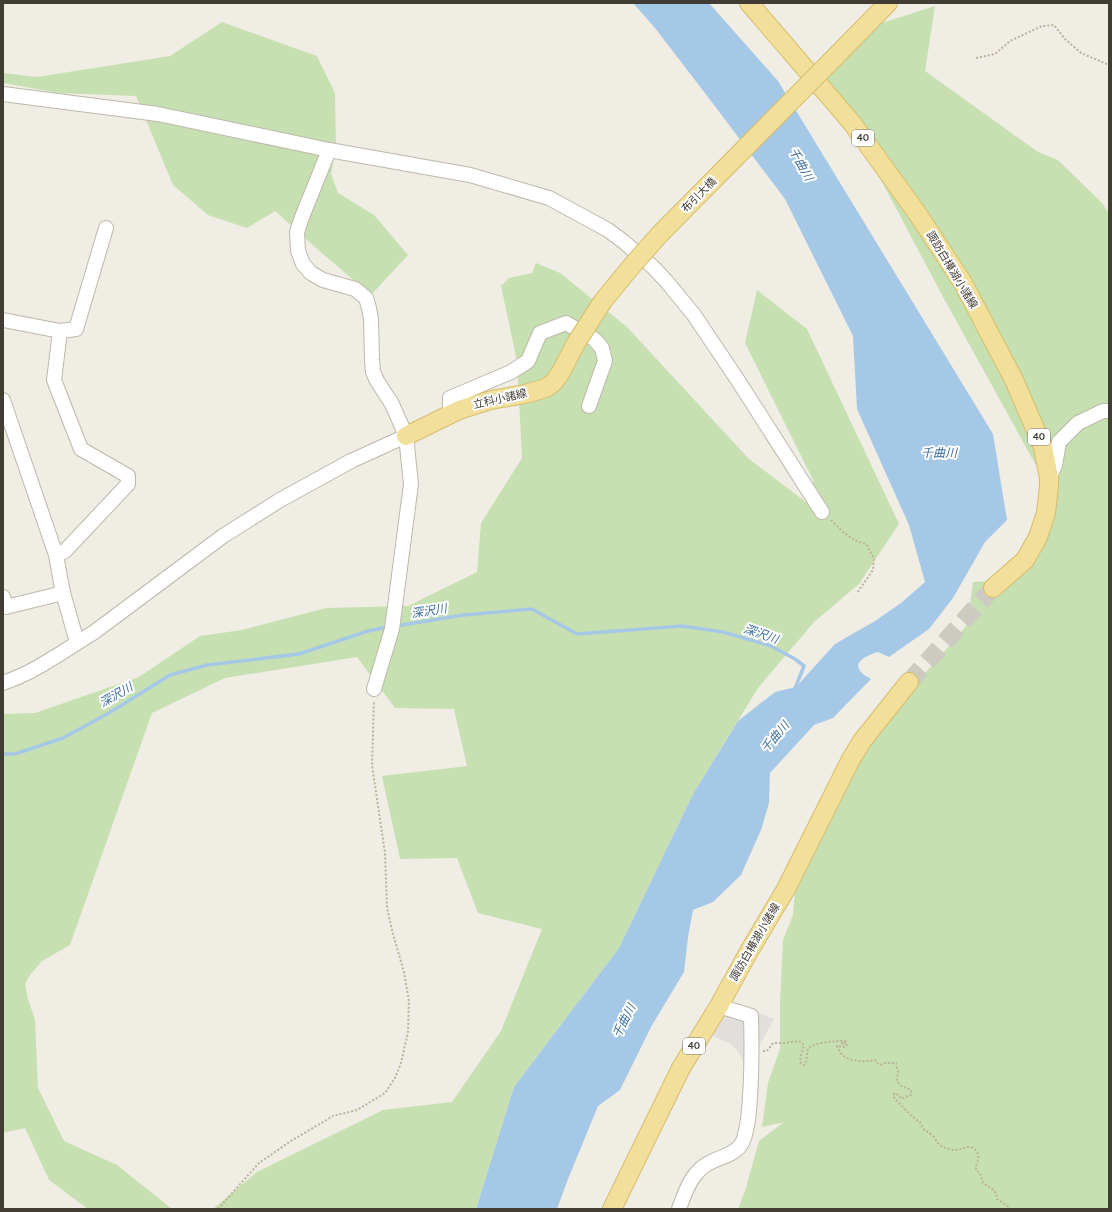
<svg xmlns="http://www.w3.org/2000/svg" width="1112" height="1212" viewBox="0 0 1112 1212" font-family="Karla,'Noto Sans JP',sans-serif">
	<style>
		.green { fill: #c7e0b1 }
		.parking { fill: #e1dfdc }
		.water { fill: #a6c8e7 }
		.lines { fill: none; stroke-linecap: round; stroke-linejoin: round }
		.stream { stroke: #a6c8e7; stroke-width: 3.5 }
		.major-tunnel { stroke: #cdcac1; stroke-width: 18; stroke-dasharray: 18 9; stroke-linecap: butt }
		.minor-casing { stroke: #bdb8ab; stroke-width: 16 }
		.major-casing { stroke: #d5bd6d; stroke-width: 20 }
		.path { stroke: #bab19b; stroke-width: 2; stroke-dasharray: 2 2; stroke-linecap: butt }
		.minor { stroke: #fff; stroke-width: 14 }
		.major { stroke: #f2e09a; stroke-width: 18 }
		.major-bridge-casing { stroke: #d5bd6d; stroke-width: 20; stroke-linecap: butt }
		.major-bridge { stroke: #f2e09a; stroke-width: 18 }
		.labels { text-anchor: middle; dominant-baseline: central; stroke-width: 4; stroke-linejoin: round; paint-order: stroke }
		.shield { fill: #fff; stroke: #7a7772; stroke-width: 1 }
		.shield-label { font-size: 10px; font-weight: bold; fill: #413d35 }
		.street-label { font-size: 11px; fill: #413d35; stroke: #fff }
		.water-label { font-size: 12px; font-style: italic; fill: #3b6ea0; stroke: #fff }
	</style>
	<rect width="100%" height="100%" fill="#f0ede4"/>
	<g class="green">
		<path d="M935 6 925 71 1038 152 1058 160 1103 204 1109 214V1209H738L745 1191 759 1141 784 1122 762 1127 768 1083 780 1049V1004L783 940 793 915 795 890 854 763 906 695 962 631 977 611 970 604 973 582 990 581 996 588 1054 498 942 295 826 76 879 24Z"/>
		<path d="M222 22 317 56 335 93 336 146 331 174 338 193 374 215 408 255 371 295 323 254 275 211 247 228 208 215 173 185 136 96 59 93 3 83V73L37 77 170 56Z"/>
		<path d="M536 263 560 273 627 327 749 459 815 509 813 480 745 343 757 290 807 329 899 524 859 584 814 622 758 688 693 794 619 948 514 1087 476 1209H213L257 1172 383 1110 452 1102 501 1031 542 929 478 913 457 858 400 859 382 776 467 766 454 709 395 708 357 657 225 678 152 713 70 945 42 961 30 975 25 984 28 999 35 1020 38 1088 64 1141 117 1165 172 1209H88L49 1180 25 1128 3 1133V714L35 713 139 677 200 636 242 630 326 608 408 606 477 572 481 523 522 458 517 361 501 286 509 278 532 273Z"/>
	</g>
	<path class="parking" d="M730 1002 774 1019 756 1052 746 1066 738 1052 731 1044 711 1035Z"/>
	<path class="water" d="M633 3H709L778 81 993 434 1007 520 985 542 953 598 929 629 889 657 878 652C871 654 851 661 861 672 863 675 868 677 871 679L833 718 814 725 770 773 769 803 761 830 741 875 713 902 693 910 688 937 684 972 651 1027 620 1090 598 1106 568 1179 557 1209H476L514 1087 619 948 693 794 738 721 775 692 796 687 835 644 875 621 901 603 925 582 909 525 857 409 853 336 785 199 711 101 655 28Z"/>
	<g class="lines">
		<g class="stream">
			<path d="M396 626 463 615 532 609 577 634 682 626 723 632 771 646 795 659 804 666 794 691"/>
			<path d="M3 754H15L63 738 109 713 170 675 207 665 299 654 368 631 388 627"/>
		</g>
		<path class="major-tunnel" d="M909 682 993 588"/>
		<defs>
			<g id="minor">
				<path d="M3 94 158 114 329 150 470 175 549 198 608 230 624 242 653 267 667 282 694 315 737 379 822 512"/>
				<path d="M329 150 302 217 297 232 298 251 303 264 311 273 323 280 355 289 366 298 369 308 371 319 372 360 373 372 377 381 392 404 406 436 411 484 392 629 374 689"/>
				<path d="M3 320 60 331 54 380 81 449 128 476V484L65 551 56 555"/>
				<path d="M60 331 76 329 106 228"/>
				<path d="M3 400 56 555 63 593 77 642"/>
				<path d="M450 414V398L511 372 528 361 540 333 566 323 594 339 602 348 605 361 589 406"/>
				<path d="M1049 478 1055 465 1059 442 1078 423 1103 411H1109"/>
				<path d="M3 597 6 607 63 593"/>
				<path d="M3 683C20 677 38 668 53 658 67 650 79 641 93 633L223 536 280 500 351 461 406 436"/>
				<path d="M679 1209C686 1189 693 1169 713 1161 722 1157 734 1154 740 1146 746 1139 746 1128 748 1120 752 1085 752 1051 751 1016L719 1006"/>
			</g>
			<g id="major">
				<path d="M749 3 852 123 917 213 963 283 1014 380 1043 447 1049 478V486L1046 513 1038 537 1025 560 993 588"/>
				<path d="M834 58 888 3"/>
				<path d="M406 436 459 410 491 400 525 394 546 388 554 382 561 372 576 343"/>
				<path d="M612 1209 681 1068 719 1006 748 953 786 889 850 761 862 741 909 682"/>
			</g>
		</defs>
		<use href="#minor" class="minor-casing"/>
		<use href="#major" class="major-casing"/>
		<g class="path">
			<path d="M976 58 995 54 1010 41 1042 26 1054 25 1065 39 1081 53 1109 65"/>
			<path d="M831 520C841 530 851 541 866 544L874 558 873 570 857 593"/>
			<path d="M763 1051H767L773 1043H785L798 1041 801 1042 804 1045 800 1060 801 1064 804 1065C808 1059 806 1055 808 1049 812 1042 837 1041 845 1041L847 1042 842 1043 847 1045 844 1047 837 1046C839 1049 840 1054 844 1056 852 1062 865 1062 875 1060L877 1063 880 1065 885 1063H896L898 1072 897 1081 901 1086 911 1090V1095L905 1097 902 1099 896 1093 894 1094V1097C898 1103 914 1119 920 1122 923 1131 925 1129 932 1135 936 1139 937 1144 943 1147 946 1148 951 1150 955 1150 963 1150 971 1142 977 1152 981 1158 975 1163 976 1170L980 1173 983 1183C990 1188 997 1190 997 1199L1009 1207 1010 1209"/>
			<path d="M218 1209 259 1163 291 1141 333 1116 357 1110 385 1093 395 1078 401 1063 408 1032 409 1001 404 972 393 934 387 908 385 853 372 765 374 701"/>
		</g>
		<use href="#minor" class="minor"/>
		<use href="#major" class="major"/>
		<defs>
			<path id="major-bridge" d="M576 343 603 301 630 268 659 235 834 58"/>
		</defs>
		<use href="#major-bridge" class="major-bridge-casing"/>
		<use href="#major-bridge" class="major-bridge"/>
	</g>
	<g class="labels">
		<g class="shield">
			<rect x="852" y="130" width="22" height="16" rx="3"/>
			<rect x="1028" y="429" width="22" height="16" rx="3"/>
			<rect x="683" y="1038" width="22" height="16" rx="3"/>
		</g>
		<g class="shield-label">
			<text x="863" y="138">40</text>
			<text x="1039" y="437">40</text>
			<text x="694" y="1046">40</text>
		</g>
		<g class="street-label">
			<text transform="translate(699 195) rotate(-45)">布引大橋</text>
			<text transform="translate(952 270) rotate(59)">諏訪白樺湖小諸線</text>
			<text transform="translate(500 399) rotate(-13)">立科小諸線</text>
			<text transform="translate(755 942) rotate(-60)">諏訪白樺湖小諸線</text>
		</g>
		<g class="water-label">
			<text transform="translate(801 164) rotate(61)">千曲川</text>
			<text x="939" y="453">千曲川</text>
			<text transform="translate(429 611) rotate(-9)">深沢川</text>
			<text transform="translate(761 634) rotate(19)">深沢川</text>
			<text transform="translate(116 695) rotate(-30)">深沢川</text>
			<text transform="translate(775 737) rotate(-50)">千曲川</text>
			<text transform="translate(624 1021) rotate(-63)">千曲川</text>
		</g>
	</g>
	<rect width="1112" height="1212" fill="none" stroke="#413d35" stroke-width="8"/>
</svg>
